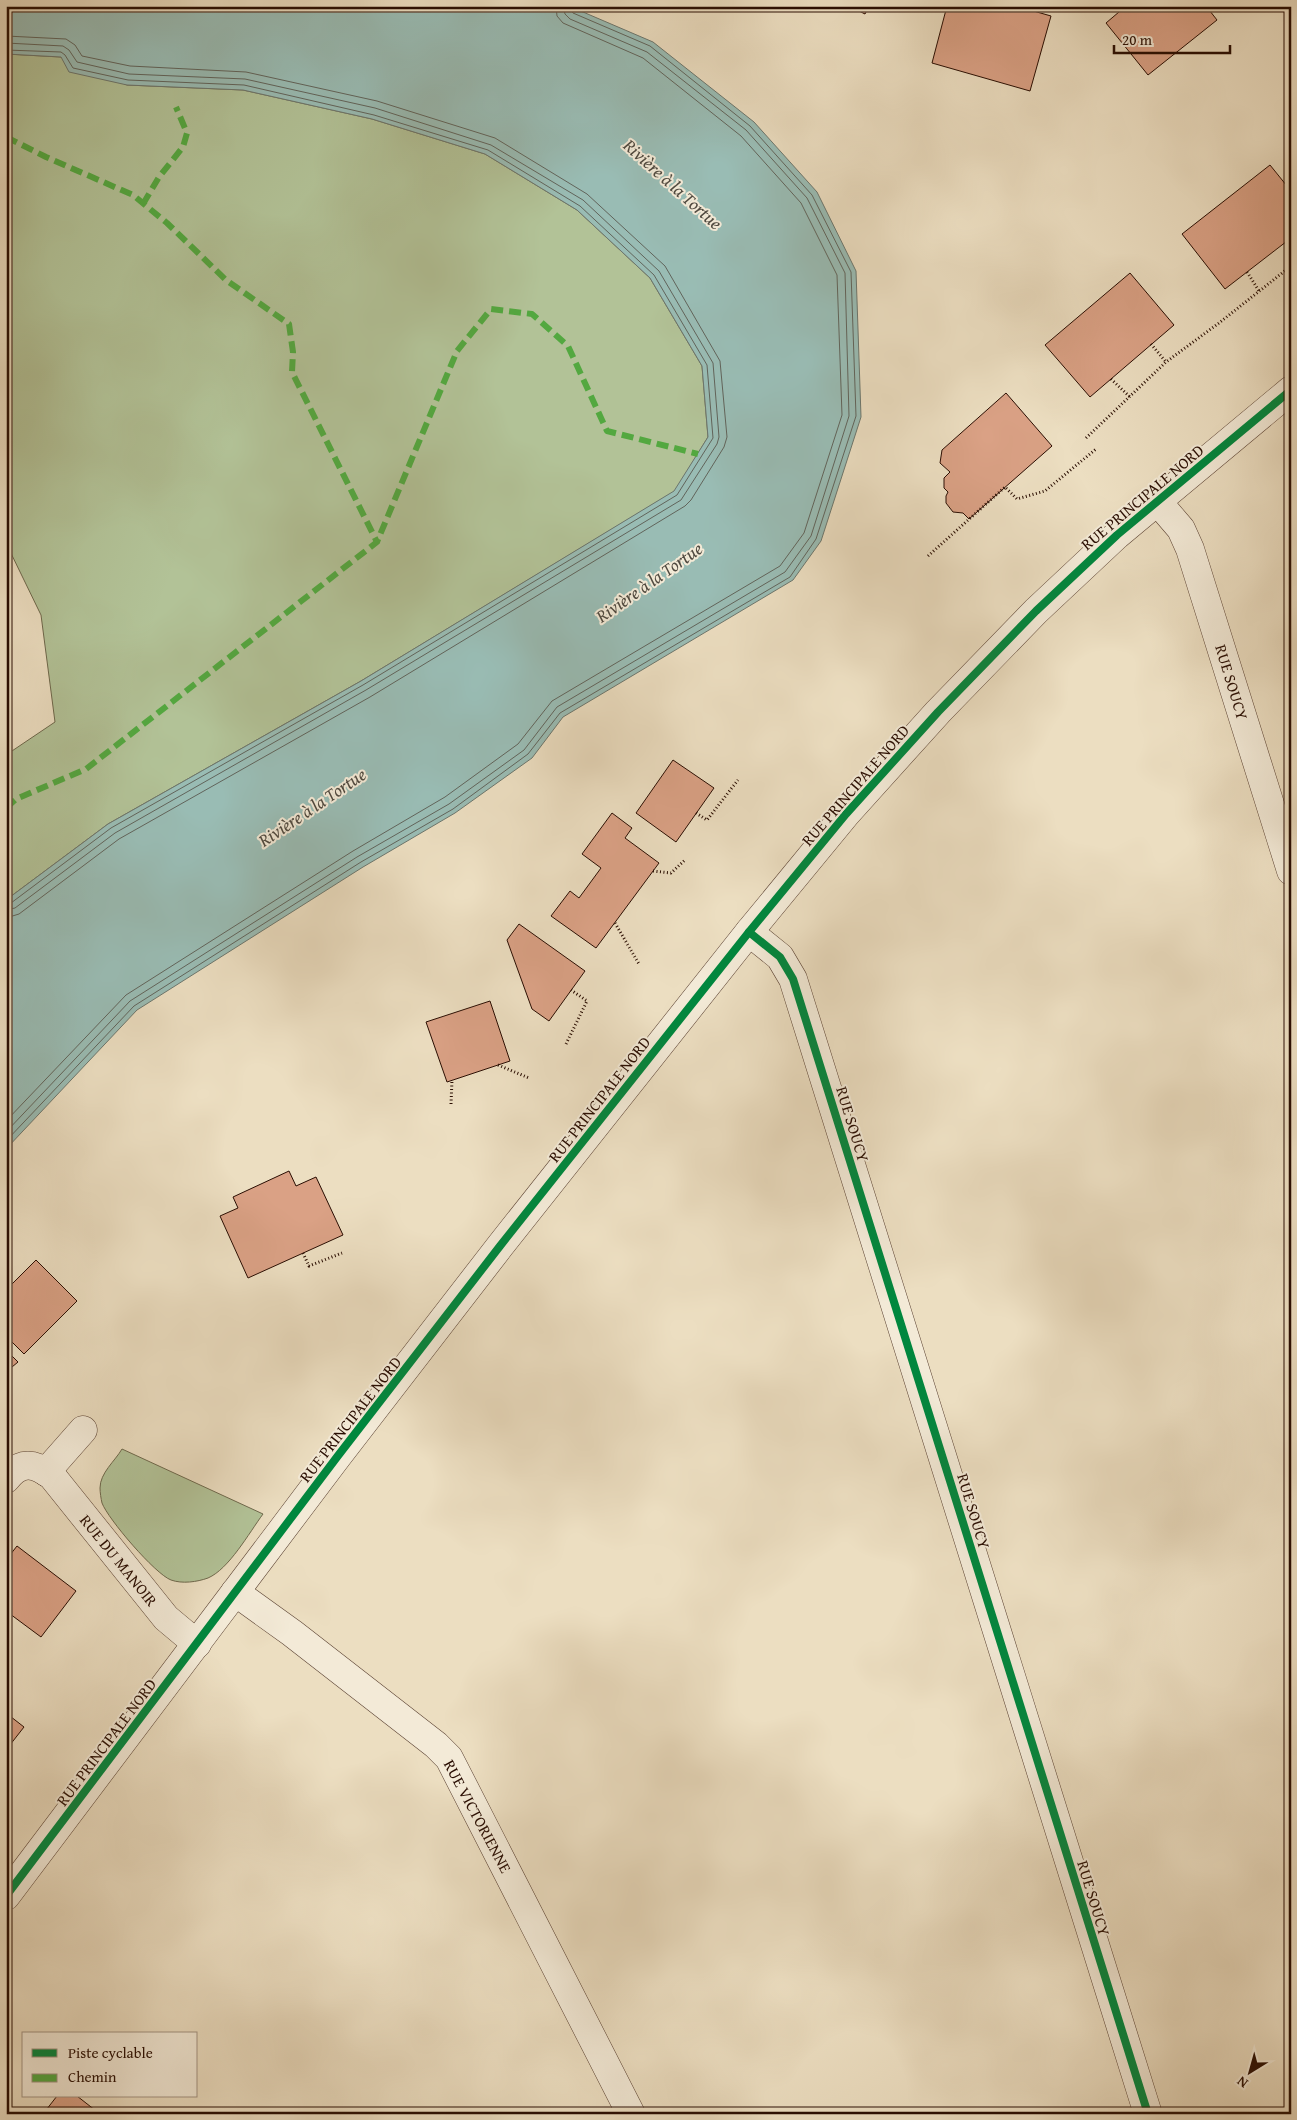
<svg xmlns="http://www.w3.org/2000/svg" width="1297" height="2120" viewBox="0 0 1297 2120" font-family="'Gentium Book Plus',serif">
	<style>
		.green { fill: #b2c297; stroke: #6e684c }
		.water { fill: #99bcb4; stroke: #6c766d }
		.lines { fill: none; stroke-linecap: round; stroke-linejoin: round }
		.shore { stroke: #61645b; stroke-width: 1 }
		.building { fill: #daa185; stroke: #290d02 }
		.minor-casing { stroke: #5a4132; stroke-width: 29 }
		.tertiary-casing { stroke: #5a4132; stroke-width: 29 }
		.path { stroke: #290d02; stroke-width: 3; stroke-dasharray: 1 2.5; stroke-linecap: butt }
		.minor { stroke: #f3ead7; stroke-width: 28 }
		.tertiary { stroke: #f3ead7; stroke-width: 28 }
		.quiet { stroke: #53a840; stroke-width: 6; stroke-dasharray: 12 6; stroke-linecap: butt }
		.cycleway-casing { stroke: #f3ead7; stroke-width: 11 }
		.cycleway { stroke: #00873e; stroke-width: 8 }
		.labels { text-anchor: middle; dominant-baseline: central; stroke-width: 4; stroke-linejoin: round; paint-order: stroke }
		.street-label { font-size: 16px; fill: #290d02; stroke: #f3ead7 }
		.water-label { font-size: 18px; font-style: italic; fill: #504a40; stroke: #f3ead7 }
	</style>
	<rect width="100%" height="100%" fill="#ecdec1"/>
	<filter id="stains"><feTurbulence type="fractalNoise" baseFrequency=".004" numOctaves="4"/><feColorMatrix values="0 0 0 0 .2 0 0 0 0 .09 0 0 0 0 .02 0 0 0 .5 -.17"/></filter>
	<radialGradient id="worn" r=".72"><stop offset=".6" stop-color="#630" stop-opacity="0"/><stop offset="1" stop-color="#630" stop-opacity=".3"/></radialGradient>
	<g class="green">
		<path d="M6 54 61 57 127 85 243 90 372 119 485 154 577 210 650 278 702 366 708 437 675 491 361 681 108 824 6 900V755L55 722 41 615 6 543Z"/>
		<path d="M122 1449 263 1514C249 1533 229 1569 208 1578 197 1582 182 1584 171 1580 155 1574 108 1519 102 1503 101 1499 100 1492 100 1488 100 1473 115 1461 122 1449Z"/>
	</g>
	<path class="water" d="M6 6H569L653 42 754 122 817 192 856 271 861 417 821 541 793 580 563 717 532 758 455 813 363 867 137 1010 6 1149V900L108 824 361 681 674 491 708 437 702 366 650 278 577 210 485 154 372 119 243 90 127 85 69 72 61 57 6 54Z"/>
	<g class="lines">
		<g class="shore">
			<path d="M6 36 66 39 75 45 82 56 130 66 246 72 377 101 495 138 587 194 665 266 720 361 727 437 724 447 691 500 685 506 370 697 119 839 19 914 6 918"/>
			<path d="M6 43 63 46 69 50 77 62 129 74 245 79 375 108 491 145 583 200 659 271 713 363 719 437 717 444 681 500 366 690 115 833 15 908 6 910"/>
			<path d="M6 50 61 52 65 55 73 68 128 80 244 85 374 115 488 150 580 206 654 275 707 365 713 438 677 495 363 685 111 828 11 903 6 904"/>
			<path d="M6 1121 126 995 353 851 445 797 518 744 552 701 780 566 804 533 842 415 837 275 801 203 741 136 643 58 563 23 557 16 556 6"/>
			<path d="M6 1132 130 1001 357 857 449 804 524 750 557 707 785 572 811 536 849 416 845 273 807 198 746 130 647 52 570 19 565 14 563 6"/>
			<path d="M6 1141 134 1006 361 862 453 809 528 754 560 713 790 577 816 539 856 416 851 272 812 195 750 126 650 46 573 13 569 6"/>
		</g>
	</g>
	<g class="building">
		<path d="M849 6H869L865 14Z"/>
		<path d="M947 6H1016L1051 16 1030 91 932 63Z"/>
		<path d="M1126 6H1206L1217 20 1148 75 1106 23Z"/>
		<path d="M1270 165 1291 191V238L1225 289 1182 234Z"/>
		<path d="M1130 273 1174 325 1090 397 1045 345Z"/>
		<path d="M1006 393 1052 446 969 519 963 513 953 512 946 503V496L948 492 944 488V478L950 472 940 463 942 450Z"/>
		<path d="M673 760 714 788 676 842 636 813Z"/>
		<path d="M612 813 632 828 625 838 659 863 596 948 551 916 570 891 579 898 601 868 582 854Z"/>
		<path d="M519 924 585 971 549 1021 532 1009 507 940Z"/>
		<path d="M490 1001 510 1061 447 1082 426 1022Z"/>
		<path d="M289 1171 296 1186 316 1177 343 1235 248 1278 220 1216 238 1208 233 1197Z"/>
		<path d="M36 1260 77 1301 24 1354 6 1336V1290Z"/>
		<path d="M6 1350 18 1362 6 1372Z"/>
		<path d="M17 1546 76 1591 41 1637 6 1611V1560Z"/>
		<path d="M6 1713 24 1727 6 1750Z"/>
		<path d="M57 2096H77L100 2114H43Z"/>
	</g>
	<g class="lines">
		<defs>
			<g id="minor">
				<path d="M1157 501 1181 529 1190 549 1291 871"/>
				<path d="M749 932 780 957 793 979 1148 2114"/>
				<path d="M46 1472 83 1430"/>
				<path d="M6 1479C21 1460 35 1463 52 1476L166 1618 197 1644"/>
				<path d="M235 1592 292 1633 436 1745 449 1758 631 2114"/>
			</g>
			<path id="tertiary" d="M6 1896 337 1457 500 1246 749 932 846 814 938 712 1036 611 1117 535 1291 390"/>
		</defs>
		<use href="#minor" class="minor-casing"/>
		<use href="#tertiary" class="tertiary-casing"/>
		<g class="path">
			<path d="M1247 272 1259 291"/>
			<path d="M1151 344 1166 362"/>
			<path d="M1111 379 1130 397"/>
			<path d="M1086 438 1166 362 1219 323 1291 266"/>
			<path d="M928 556 1005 487 1017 499 1045 491 1096 449"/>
			<path d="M696 813 707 820 738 780"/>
			<path d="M653 871 671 873 685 860"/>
			<path d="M615 923 639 964"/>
			<path d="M566 1044 587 1001 571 990"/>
			<path d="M498 1065 529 1078"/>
			<path d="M451 1104 452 1080"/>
			<path d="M303 1253 309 1266 342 1253"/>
		</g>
		<use href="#minor" class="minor"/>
		<use href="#tertiary" class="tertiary"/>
		<g class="quiet">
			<path d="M6 137 46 157 133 195 167 223 226 280 289 324 293 352 292 372 377 542"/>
			<path d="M143 204 159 177 183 147 187 133 176 107"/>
			<path d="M6 808 16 799 86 769 377 542 457 351 491 309 532 314 568 346 607 431 698 454"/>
		</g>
		<defs>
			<g id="cycleway">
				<path d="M749 932 780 957 793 979 1148 2114"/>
				<path d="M6 1896 337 1457 500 1246 749 932 846 814 938 712 1036 611 1117 535 1291 390"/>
			</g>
		</defs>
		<use href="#cycleway" class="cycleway-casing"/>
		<use href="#cycleway" class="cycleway"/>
	</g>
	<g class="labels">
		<g class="street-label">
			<text transform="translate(1142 497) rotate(-40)">RUE PRINCIPALE NORD</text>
			<text transform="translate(1232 682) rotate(73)">RUE SOUCY</text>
			<text transform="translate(855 785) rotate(-49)">RUE PRINCIPALE NORD</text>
			<text transform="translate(599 1099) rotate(-52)">RUE PRINCIPALE NORD</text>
			<text transform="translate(853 1124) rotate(73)">RUE SOUCY</text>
			<text transform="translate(350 1419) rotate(-52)">RUE PRINCIPALE NORD</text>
			<text transform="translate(974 1511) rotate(73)">RUE SOUCY</text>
			<text transform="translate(119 1560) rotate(51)">RUE DU MANOIR</text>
			<text transform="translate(106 1742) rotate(-53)">RUE PRINCIPALE NORD</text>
			<text transform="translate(478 1816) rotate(62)">RUE VICTORIENNE</text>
			<text transform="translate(1094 1898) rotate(73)">RUE SOUCY</text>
		</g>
		<g class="water-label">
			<text transform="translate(673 184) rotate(42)">Rivière à la Tortue</text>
			<text transform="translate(649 582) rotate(-35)">Rivière à la Tortue</text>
			<text transform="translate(312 807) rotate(-34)">Rivière à la Tortue</text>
		</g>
	</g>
	<rect width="1297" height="2120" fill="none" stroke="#ecdec1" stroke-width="25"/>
	<rect x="8" y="8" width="1282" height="2105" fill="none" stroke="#290d02" stroke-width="2.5"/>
	<rect x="12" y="12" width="1272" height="2095" fill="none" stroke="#290d02"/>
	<rect x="22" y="2032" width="175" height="65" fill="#f3ead7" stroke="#a29282"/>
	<rect x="32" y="2049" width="25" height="8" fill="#00873e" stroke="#a29282"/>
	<text x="68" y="2058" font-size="15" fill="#290d02">Piste cyclable</text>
	<rect x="32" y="2074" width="25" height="8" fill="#53a840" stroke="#a29282"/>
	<text x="68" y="2082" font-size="15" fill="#290d02">Chemin</text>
	<g transform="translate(1250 2072) rotate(217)" stroke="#f3ead7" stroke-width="4" paint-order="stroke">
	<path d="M0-4L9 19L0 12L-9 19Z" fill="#290d02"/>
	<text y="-8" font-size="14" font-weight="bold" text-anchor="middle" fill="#290d02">N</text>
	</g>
	<path d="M1114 45v8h116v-8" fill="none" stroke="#290d02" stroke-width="2.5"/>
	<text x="1122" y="45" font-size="15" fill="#290d02" stroke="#f3ead7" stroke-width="4" paint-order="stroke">20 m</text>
	<rect width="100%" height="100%" filter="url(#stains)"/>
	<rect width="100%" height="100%" fill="url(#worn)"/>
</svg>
